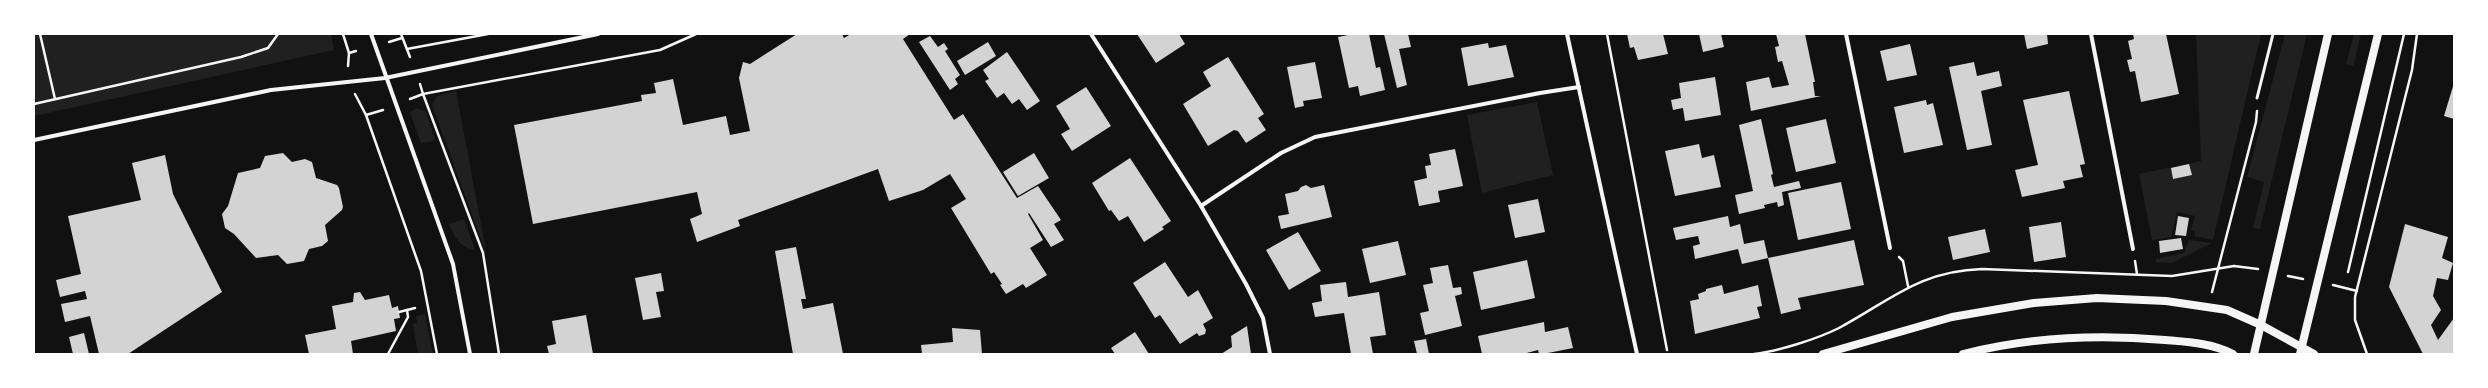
<svg xmlns="http://www.w3.org/2000/svg" width="2488" height="388" viewBox="0 0 2488 388" font-family="'Sofia Sans Condensed',sans-serif">
	<style>
		.green { fill: #202020 }
		.building { fill: #d3d3d3 }
		.lines { fill: none; stroke-linecap: round; stroke-linejoin: round }
		.path { stroke: #f5f5f5; stroke-width: 2.5 }
		.service { stroke: #f5f5f5; stroke-width: 3 }
		.minor { stroke: #f5f5f5; stroke-width: 4 }
		.secondary { stroke: #f5f5f5; stroke-width: 8 }
	</style>
	<rect width="100%" height="100%" fill="#111"/>
	<g class="green">
		<path d="M34 34H331L334 50 34 116Z"/>
		<path d="M2196 34H2261L2213 240 2195 236V231L2191 230 2195 216 2177 212 2171 237 2152 240 2139 174 2201 161Z"/>
		<path d="M2285 34H2307L2260 229 2253 228 2264 182 2247 177Z"/>
		<path d="M2354 34H2361L2353 66 2346 64Z"/>
		<path d="M456 91 485 246V250L432 105 437 96Z"/>
		<path d="M1537 102 1553 175 1482 193 1467 115Z"/>
		<path d="M417 108 426 112 435 139 431 142 421 143 410 112Z"/>
		<path d="M464 219 475 250C460 247 455 238 449 224Z"/>
		<path d="M2189 240 2212 243 2172 263 2156 262V259L2184 253Z"/>
		<path d="M425 314 433 354H418L413 324 417 323 416 316Z"/>
	</g>
	<g class="building">
		<path d="M797 34H842L844 38 851 34H910L903 39 954 120 963 114 1017 198 1038 186 1061 220 1054 224 1064 240 1051 247 1029 213 1028 214 1043 240 1030 248 1047 275 1026 288 1023 284 1006 294 1000 285 1002 284 994 272 991 274 951 208 966 199 950 174 923 190 889 201 878 169 738 220 740 226 697 242 690 219 702 214 697 192 533 224 514 125 642 101 641 95 656 93 654 83 673 79 683 125 726 116 730 135 750 131 739 78 743 62 750 64Z"/>
		<path d="M1137 34H1179L1185 44 1156 63Z"/>
		<path d="M1353 34H1369L1376 68 1380 67 1385 90 1360 96 1358 86 1349 88 1338 37Z"/>
		<path d="M1384 34H1408L1411 47 1399 49 1407 85 1397 88Z"/>
		<path d="M1627 34H1663L1668 54 1638 60 1634 47 1630 48Z"/>
		<path d="M1699 34H1721L1724 47 1703 52Z"/>
		<path d="M1776 34H1805L1815 82H1813L1815 96H1821L1751 111 1746 82 1769 77 1772 88 1789 85 1782 61 1778 62 1775 47 1779 46Z"/>
		<path d="M2024 34H2047L2048 44 2027 49Z"/>
		<path d="M2133 34H2166L2179 94 2141 102 2135 71 2130 72 2127 60 2132 59 2128 41 2134 39Z"/>
		<path d="M930 36 938 47 944 43 948 49 945 51 960 75 955 79 958 84 950 90 919 42Z"/>
		<path d="M988 42 996 56 965 75 957 61Z"/>
		<path d="M1488 43 1489 48 1506 45 1514 77 1468 86 1461 48Z"/>
		<path d="M1910 44 1917 75 1887 81 1880 51Z"/>
		<path d="M1007 52 1040 101 1027 110 1019 99 1012 104 1004 93 997 98 985 81 989 79 983 70Z"/>
		<path d="M1228 57 1264 114 1258 118 1266 130 1246 143 1238 131 1234 130 1208 146 1183 104 1211 86 1203 72Z"/>
		<path d="M1315 62 1322 98 1303 101 1304 106 1295 108 1287 67Z"/>
		<path d="M1974 62 1977 76 1999 71 2002 86 1981 91 1992 145 1967 150 1949 67Z"/>
		<path d="M1715 77 1721 115 1685 121 1683 108 1673 110 1671 100 1681 98 1679 83Z"/>
		<path d="M2454 83V119L2444 116Z"/>
		<path d="M1086 87 1111 126 1072 151 1061 134 1070 129 1056 106Z"/>
		<path d="M2069 91 2085 164 2080 165 2083 177 2063 181 2065 188 2022 197 2015 170 2038 165 2023 100Z"/>
		<path d="M1926 100 1927 105 1933 103 1943 145 1904 153 1894 107Z"/>
		<path d="M1761 119 1773 174 1771 175 1774 187 1799 181 1801 188 1782 192 1784 205 1778 207 1777 202 1764 205 1765 208 1739 214 1735 195 1753 191 1739 125Z"/>
		<path d="M1826 119 1836 163 1796 172 1786 128Z"/>
		<path d="M1699 144 1702 158 1714 155 1721 187 1675 196 1665 151Z"/>
		<path d="M1455 149 1463 186 1438 191 1440 202 1419 206 1414 181 1427 178 1425 166 1431 165 1429 154Z"/>
		<path d="M283 153 292 162 305 159 312 162 316 178 337 185 339 188 343 207 342 210 325 225 328 241 322 246 309 249 304 261 287 264 278 255 256 258 234 234 225 228 222 214 228 206 238 173 260 168 265 156Z"/>
		<path d="M1034 153 1049 178 1018 196 1003 172Z"/>
		<path d="M165 155 173 194 222 292 128 354H99L90 316 65 322 61 304 87 299 85 291 60 297 56 280 81 274 68 216 141 200 132 163Z"/>
		<path d="M1130 158 1171 221 1162 227 1164 229 1144 242 1128 216 1119 221 1111 210 1109 211 1092 183Z"/>
		<path d="M2189 164 2192 175 2173 179 2171 168Z"/>
		<path d="M1841 182 1851 229 1798 240 1788 193Z"/>
		<path d="M1306 185 1311 188 1324 185 1332 217 1281 229 1278 216 1289 214 1285 194 1298 191 1301 187Z"/>
		<path d="M1538 199 1545 232 1515 238 1508 205Z"/>
		<path d="M1728 216 1730 227 1740 224 1744 244 1764 240 1768 258 1742 264 1738 249 1695 259 1693 246 1700 244 1698 236 1676 240 1673 228Z"/>
		<path d="M2178 216 2189 218 2186 236 2175 235Z"/>
		<path d="M2061 222 2066 257 2034 262 2029 227Z"/>
		<path d="M2405 224 2448 237 2442 258 2453 263 2448 280 2437 278 2433 296 2441 310 2431 325 2438 340 2454 318V354H2423L2389 287Z"/>
		<path d="M1985 229 1990 252 1953 260 1948 237Z"/>
		<path d="M1298 232 1321 271 1289 290 1266 250Z"/>
		<path d="M2181 238 2183 249 2160 253 2159 241Z"/>
		<path d="M1854 240 1864 285 1798 298 1801 309 1781 314 1768 258Z"/>
		<path d="M1398 241 1406 275 1370 283 1362 249Z"/>
		<path d="M796 247 806 299H801L803 309 833 303 843 354H793L775 251Z"/>
		<path d="M1527 260 1535 298 1481 310 1473 272Z"/>
		<path d="M1165 262 1188 297 1198 290 1213 318 1203 324 1206 330 1205 334 1199 336 1197 333 1180 344 1160 315 1155 318 1133 283Z"/>
		<path d="M1448 265 1453 288 1461 287 1462 294 1455 296 1462 326 1425 335 1420 313 1429 311 1423 285 1433 283 1430 268Z"/>
		<path d="M661 273 664 291 656 292 661 317 643 320 635 278Z"/>
		<path d="M1346 282 1348 297 1379 292 1386 335 1370 337 1373 354H1351L1344 313 1315 317 1312 303 1322 301 1320 285Z"/>
		<path d="M1722 285 1724 294 1758 285 1762 306 1757 307 1760 318 1695 334 1690 301 1699 299 1698 294 1706 291V289Z"/>
		<path d="M360 292 365 300 389 295 392 308 398 306 400 318 394 319 396 331 351 341 353 354H309L305 335 336 329 332 306 353 302 354 293Z"/>
		<path d="M586 315 593 354H549L547 346 556 344 552 321Z"/>
		<path d="M1544 322 1545 332 1568 327 1573 348 1543 354H1539L1538 350 1523 354H1482L1478 336Z"/>
		<path d="M1247 326 1251 354H1221L1232 347 1231 336Z"/>
		<path d="M952 328 980 330 982 354H922L921 345 953 342Z"/>
		<path d="M1135 332 1149 354H1115L1111 348Z"/>
		<path d="M84 333 89 354H73L69 337Z"/>
		<path d="M1426 339 1429 354H1417L1414 341Z"/>
	</g>
	<g class="lines">
		<g class="path">
			<path d="M40 34 55 99"/>
			<path d="M343 34 349 53 348 66"/>
			<path d="M401 34 410 57"/>
			<path d="M1607 34 1667 350"/>
			<path d="M389 42 402 38"/>
			<path d="M407 49 488 34"/>
			<path d="M349 53 356 51"/>
			<path d="M355 94 366 115 421 271 437 354"/>
			<path d="M410 99 423 94 420 84"/>
			<path d="M34 104 241 57 268 48 278 34"/>
			<path d="M366 115 383 110"/>
			<path d="M1899 257 1903 261 1908 286"/>
			<path d="M2135 261 2137 274"/>
			<path d="M2348 272 2404 34"/>
			<path d="M2288 276 2303 279"/>
			<path d="M2333 285 2357 291"/>
			<path d="M2212 292 2256 122 2257 111"/>
			<path d="M399 312 415 308"/>
			<path d="M388 354 408 317 407 310"/>
			<path d="M499 354 483 253 423 94 660 50 696 34"/>
			<path d="M1754 354C1779 351 1817 339 1839 328 1891 300 1919 271 1982 269L2172 276 2234 266 2258 269"/>
			<path d="M2367 354 2355 320V297L2412 70 2417 34"/>
		</g>
		<path class="service" d="M2257 98 2273 34"/>
		<g class="minor">
			<path d="M371 34 453 264 470 354"/>
			<path d="M1091 34 1201 206 1246 284 1263 318 1270 354"/>
			<path d="M1567 34 1637 354"/>
			<path d="M1846 34 1890 248"/>
			<path d="M2091 34 2133 249"/>
			<path d="M34 140 271 90 385 78 598 34"/>
			<path d="M1201 206 1281 153 1315 137 1540 93 1579 87"/>
		</g>
		<g class="secondary">
			<path d="M1823 354 1952 317 2034 303 2097 298 2166 301 2227 310 2261 325 2314 354"/>
			<path d="M1963 354C2029 337 2098 334 2165 340 2188 342 2212 343 2233 354"/>
			<path d="M2254 354 2328 34"/>
			<path d="M2300 354 2378 34"/>
		</g>
	</g>
	<rect width="2488" height="388" fill="none" stroke="#ffffff" stroke-width="70"/>
</svg>
